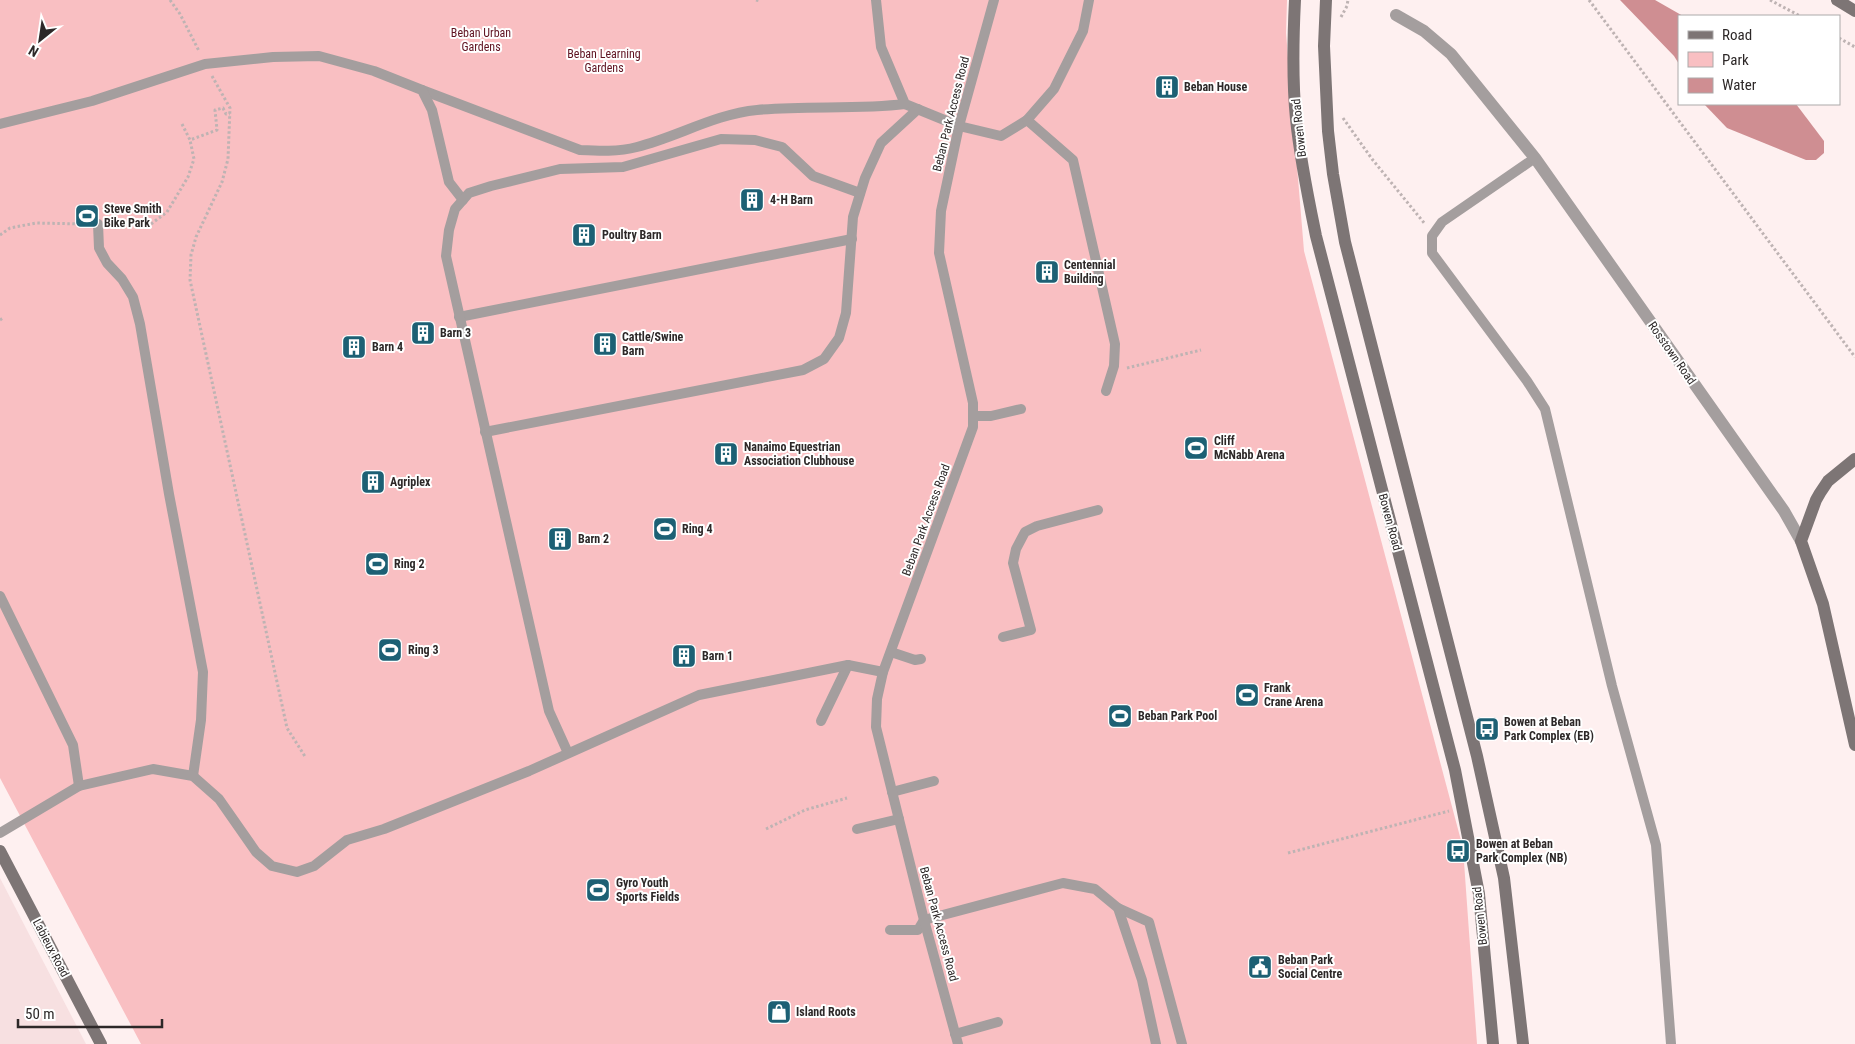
<svg xmlns="http://www.w3.org/2000/svg" width="1855" height="1044" viewBox="0 0 1855 1044" font-family="'Roboto Condensed',sans-serif">
	<style>
		.built { fill: #f7e0e1 }
		.green { fill: #f9bfc2 }
		.water { fill: #cf8e92 }
		.lines { fill: none; stroke-linecap: round; stroke-linejoin: round }
		.path { stroke: #beb3b3; stroke-width: 3; stroke-dasharray: 2.5 2.5; stroke-linecap: butt }
		.lane { stroke: #a49e9e; stroke-width: 10 }
		.street { stroke: #a49e9e; stroke-width: 12 }
		.secondary { stroke: #7d7575; stroke-width: 12 }
		.labels { text-anchor: middle; dominant-baseline: central; stroke-width: 4; stroke-linejoin: round; paint-order: stroke }
		.park-label { font-size: 12px; fill: #5f1220; stroke: #fff }
		.poi-label { font-size: 12px; font-weight: bold; fill: #2d2828; stroke: #fff; text-anchor: start }
		.street-label { font-size: 12px; fill: #2d2828; stroke: #fff }
	</style>
	<rect width="100%" height="100%" fill="#fef0f0"/>
	<path class="built" d="M0 878 86 1044H0Z"/>
	<path class="green" d="M0 0H1287L1286 33 1304 251 1463 848 1477 1044H141L0 778Z"/>
	<g class="water">
		<path d="M1620 0H1655L1683 16H1679V64L1674 56Z"/>
		<path d="M1704 104H1796L1824 141V153L1816 160H1806L1727 128Z"/>
	</g>
	<g class="lines">
		<g class="path">
			<path d="M170 0 180 14 199 51"/>
			<path d="M756 0 760 1"/>
			<path d="M1589 0 1855 357"/>
			<path d="M1770 0 1800 16"/>
			<path d="M1341 17 1347 6 1348 0"/>
			<path d="M1839 38 1855 47"/>
			<path d="M212 76 230 108 228 159 222 182 196 237 191 255 190 280 287 728 306 758"/>
			<path d="M1343 118 1372 159 1425 224"/>
			<path d="M182 124 190 140 217 130 215 110 223 108 226 114H230"/>
			<path d="M111 224H151L167 212 188 177 194 159 190 140"/>
			<path d="M0 235 10 228 36 223 85 224"/>
			<path d="M0 320 3 318"/>
			<path d="M1127 368 1201 350"/>
			<path d="M766 829 805 810 847 798"/>
			<path d="M1288 853 1449 811"/>
		</g>
		<g class="lane">
			<path d="M876 0 881 47 905 104 959 126 1001 136 1027 120 1054 89 1083 31 1089 0"/>
			<path d="M422 90 580 150C599 151 618 152 637 147 677 137 715 114 757 110 806 105 856 110 905 104"/>
			<path d="M1027 120 1073 160 1115 344 1114 366 1106 391"/>
			<path d="M0 124 92 101 205 64 273 57 319 56 374 71 422 90 432 110 449 182 463 200"/>
			<path d="M1535 158 1442 222 1432 236V253L1527 381 1545 409 1612 686 1656 845 1671 1044"/>
			<path d="M98 224 99 248 107 263 122 279 133 297 140 324 169 494 203 672 201 720 193 776"/>
			<path d="M459 317 852 239"/>
			<path d="M973 416H991L1021 409"/>
			<path d="M485 432 803 370 824 359 839 338 846 313 853 217 865 178 881 143 918 109"/>
			<path d="M0 596 73 745 79 786"/>
			<path d="M1003 637 1031 630 1013 563 1016 549 1025 532 1037 526 1098 510"/>
			<path d="M891 652 915 660 921 659"/>
			<path d="M821 721 848 665"/>
			<path d="M568 753 549 711 446 256 449 230 455 209 469 193 491 186 560 169 623 167 721 139 755 140 782 147 813 176 860 193"/>
			<path d="M892 792 934 781"/>
			<path d="M857 829 899 819"/>
			<path d="M0 833 79 786 153 769 193 776 219 799 256 852 272 866 297 872 314 866 347 840 384 829 529 771 699 695 848 665 883 672"/>
			<path d="M1118 908 1149 922 1182 1044"/>
			<path d="M890 930H918L924 920 1063 883 1095 889 1118 908 1142 980 1156 1044"/>
			<path d="M955 1034 998 1022"/>
			<path d="M958 1044 924 920 876 727 877 699 883 672 973 427V403L939 253 941 211 959 126 994 0"/>
		</g>
		<path class="street" d="M1396 15 1424 31 1451 54 1535 158 1784 511 1801 541"/>
		<g class="secondary">
			<path d="M1295 0C1293 40 1292 79 1296 119 1300 159 1308 197 1316 236L1455 770 1479 894 1493 1044"/>
			<path d="M1326 0 1324 46 1328 131 1333 174 1345 242 1477 756 1504 878 1523 1044"/>
			<path d="M1837 0 1855 11"/>
			<path d="M1855 459 1828 481 1820 493 1816 500 1801 541 1823 604 1855 745"/>
			<path d="M0 851 101 1044"/>
		</g>
	</g>
	<defs>
		<symbol id="building-square" viewBox="-11 -11 22 22"><rect x="-9" y="-9" width="18" height="18" rx="4" fill="#1d6074" stroke="#fff"/><path d="M-4-6H4V6H1V3H-1V6H-4ZM-2.5-4.3h1.7v1.8h-1.7ZM.8-4.3h1.7v1.8H.8ZM-2.5-1h1.7V.8h-1.7ZM.8-1h1.7V.8H.8Z" fill="#fff"/></symbol>
		<symbol id="stadium-square" viewBox="-11 -11 22 22"><rect x="-9" y="-9" width="18" height="18" rx="4" fill="#1d6074" stroke="#fff"/><path d="M0-5a6.5 5 0 1 0 0 10a6.5 5 0 1 0 0-10ZM-3.5-1.8h7v3.6h-7Z" fill="#fff"/></symbol>
		<symbol id="bus-square" viewBox="-11 -11 22 22"><rect x="-9" y="-9" width="18" height="18" rx="4" fill="#1d6074" stroke="#fff"/><path d="M-5-6H5V4H4V6H2V4H-2V6H-4V4H-5ZM-3.5-4V0h7V-4ZM-3.5 1.2v1.5H-2V1.2ZM2 1.2v1.5H3.5V1.2Z" fill="#fff"/></symbol>
		<symbol id="civic-square" viewBox="-11 -11 22 22"><rect x="-9" y="-9" width="18" height="18" rx="4" fill="#1d6074" stroke="#fff"/><path d="M-.6-6.5H3V-4.5H.6V-3L4-1V1h2V6H-6V1h2V-1L-.6-3ZM-1.2 2.5V6h2.4V2.5Z" fill="#fff"/></symbol>
		<symbol id="shop-square" viewBox="-11 -11 22 22"><rect x="-9" y="-9" width="18" height="18" rx="4" fill="#1d6074" stroke="#fff"/><path d="M-5-2.5h2.3a2.7 3.5 0 0 1 5.4 0H5L5.5 6h-11ZM-1.5-2.5h3a1.5 2.3 0 0 0-3 0Z" fill="#fff"/></symbol>
	</defs>
	<g fill-rule="evenodd">
		<use href="#building-square" x="1153" y="73" width="28" height="28"/>
		<use href="#building-square" x="738" y="186" width="28" height="28"/>
		<use href="#stadium-square" x="73" y="202" width="28" height="28"/>
		<use href="#building-square" x="570" y="221" width="28" height="28"/>
		<use href="#building-square" x="1033" y="258" width="28" height="28"/>
		<use href="#building-square" x="409" y="319" width="28" height="28"/>
		<use href="#building-square" x="591" y="330" width="28" height="28"/>
		<use href="#building-square" x="340" y="333" width="28" height="28"/>
		<use href="#stadium-square" x="1182" y="434" width="28" height="28"/>
		<use href="#building-square" x="712" y="440" width="28" height="28"/>
		<use href="#building-square" x="359" y="468" width="28" height="28"/>
		<use href="#stadium-square" x="651" y="515" width="28" height="28"/>
		<use href="#building-square" x="546" y="525" width="28" height="28"/>
		<use href="#stadium-square" x="363" y="550" width="28" height="28"/>
		<use href="#stadium-square" x="376" y="636" width="28" height="28"/>
		<use href="#building-square" x="670" y="642" width="28" height="28"/>
		<use href="#stadium-square" x="1233" y="681" width="28" height="28"/>
		<use href="#stadium-square" x="1106" y="702" width="28" height="28"/>
		<use href="#bus-square" x="1473" y="715" width="28" height="28"/>
		<use href="#bus-square" x="1444" y="837" width="28" height="28"/>
		<use href="#stadium-square" x="584" y="876" width="28" height="28"/>
		<use href="#civic-square" x="1246" y="953" width="28" height="28"/>
		<use href="#shop-square" x="765" y="998" width="28" height="28"/>
	</g>
	<g class="labels">
		<g class="park-label">
			<text x="481" y="33">Beban Urban<tspan x="481" dy="14">Gardens</tspan></text>
			<text x="604" y="54">Beban Learning<tspan x="604" dy="14">Gardens</tspan></text>
		</g>
		<g class="poi-label">
			<text x="1184" y="87">Beban House</text>
			<text x="770" y="200">4-H Barn</text>
			<text x="104" y="209">Steve Smith<tspan x="104" dy="14">Bike Park</tspan></text>
			<text x="602" y="235">Poultry Barn</text>
			<text x="1064" y="265">Centennial<tspan x="1064" dy="14">Building</tspan></text>
			<text x="440" y="333">Barn 3</text>
			<text x="622" y="337">Cattle/Swine<tspan x="622" dy="14">Barn</tspan></text>
			<text x="372" y="347">Barn 4</text>
			<text x="1214" y="441">Cliff<tspan x="1214" dy="14">McNabb Arena</tspan></text>
			<text x="744" y="447">Nanaimo Equestrian<tspan x="744" dy="14">Association Clubhouse</tspan></text>
			<text x="390" y="482">Agriplex</text>
			<text x="682" y="529">Ring 4</text>
			<text x="578" y="539">Barn 2</text>
			<text x="394" y="564">Ring 2</text>
			<text x="408" y="650">Ring 3</text>
			<text x="702" y="656">Barn 1</text>
			<text x="1264" y="688">Frank<tspan x="1264" dy="14">Crane Arena</tspan></text>
			<text x="1138" y="716">Beban Park Pool</text>
			<text x="1504" y="722">Bowen at Beban<tspan x="1504" dy="14">Park Complex (EB)</tspan></text>
			<text x="1476" y="844">Bowen at Beban<tspan x="1476" dy="14">Park Complex (NB)</tspan></text>
			<text x="616" y="883">Gyro Youth<tspan x="616" dy="14">Sports Fields</tspan></text>
			<text x="1278" y="960">Beban Park<tspan x="1278" dy="14">Social Centre</tspan></text>
			<text x="796" y="1012">Island Roots</text>
		</g>
		<g class="street-label">
			<text transform="translate(951 114) rotate(-76)">Beban Park Access Road</text>
			<text transform="translate(1299 128) rotate(-96)">Bowen Road</text>
			<text transform="translate(1672 353) rotate(55)">Rosstown Road</text>
			<text transform="translate(926 520) rotate(-70)">Beban Park Access Road</text>
			<text transform="translate(1390 522) rotate(75)">Bowen Road</text>
			<text transform="translate(1480 916) rotate(-96)">Bowen Road</text>
			<text transform="translate(939 924) rotate(75)">Beban Park Access Road</text>
			<text transform="translate(51 948) rotate(62)">Labieux Road</text>
		</g>
	</g>
	<rect x="1678" y="15" width="162" height="90" fill="#ffffff" stroke="#aba9a9"/>
	<rect x="1688" y="31" width="25" height="8" fill="#7d7575" stroke="#aba9a9"/>
	<text x="1722" y="40" font-size="15" fill="#2d2828">Road</text>
	<rect x="1688" y="52" width="25" height="15" fill="#f9bfc2" stroke="#aba9a9"/>
	<text x="1722" y="65" font-size="15" fill="#2d2828">Park</text>
	<rect x="1688" y="78" width="25" height="15" fill="#cf8e92" stroke="#aba9a9"/>
	<text x="1722" y="90" font-size="15" fill="#2d2828">Water</text>
	<g transform="translate(40 40) rotate(210)" stroke="#ffffff" stroke-width="4" paint-order="stroke">
	<path d="M0-4L9 19L0 12L-9 19Z" fill="#2d2828"/>
	<text y="-8" font-size="14" font-weight="bold" text-anchor="middle" fill="#2d2828">N</text>
	</g>
	<path d="M18 1019v8h144v-8" fill="none" stroke="#2d2828" stroke-width="2.5"/>
	<text x="25" y="1019" font-size="15" fill="#2d2828" stroke="#ffffff" stroke-width="4" paint-order="stroke">50 m</text>
</svg>
